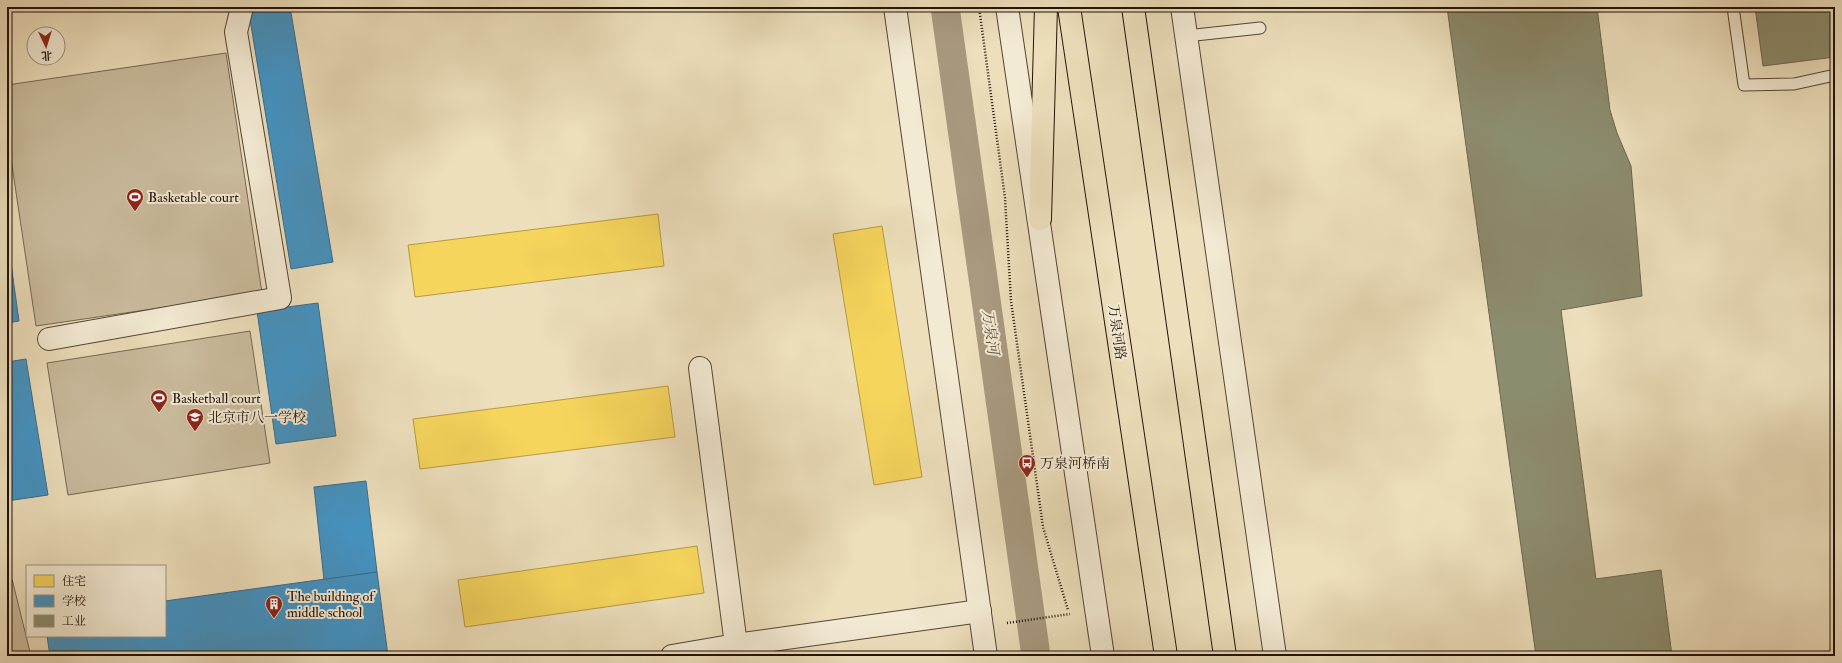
<svg xmlns="http://www.w3.org/2000/svg" width="1842" height="663" viewBox="0 0 1842 663" font-family="'IM FELL Double Pica','Noto Serif SC',serif">
	<style>
		.green { fill: #cabc9e; stroke: #766754 }
		.homes { fill: #f6d55c; stroke: #b69a43 }
		.schools { fill: #4393c3; stroke: #396c8b }
		.industry { fill: #8c8c6e; stroke: #6c6750 }
		.lines { fill: none; stroke-linecap: round; stroke-linejoin: round }
		.canal { stroke: #a8997f; stroke-width: 29 }
		.service-casing { stroke: #544536; stroke-width: 13 }
		.minor-casing { stroke: #544536; stroke-width: 24 }
		.tertiary-casing { stroke: #544536; stroke-width: 24 }
		.trunk-casing { stroke: #211209; stroke-width: 24 }
		.path { stroke: #211209; stroke-width: 2.5; stroke-dasharray: 1 2; stroke-linecap: butt }
		.service { stroke: #f3ead3; stroke-width: 11 }
		.minor { stroke: #f3ead3; stroke-width: 22 }
		.tertiary { stroke: #f3ead3; stroke-width: 22 }
		.trunk { stroke: #eddfbc; stroke-width: 22 }
		.labels { text-anchor: middle; dominant-baseline: central; stroke-width: 4; stroke-linejoin: round; paint-order: stroke }
		.poi-label { font-size: 14px; fill: #211209; stroke: #f3ead3; text-anchor: start }
		.street-label { font-size: 14px; fill: #211209; stroke: #f3ead3 }
		.water-label { font-size: 15px; font-style: italic; fill: #5e4f3e; stroke: #f3ead3 }
	</style>
	<rect width="100%" height="100%" fill="#eddfbc"/>
	<filter id="stains"><feTurbulence type="fractalNoise" baseFrequency=".005" numOctaves="4"/><feColorMatrix values="0 0 0 0 .2 0 0 0 0 .09 0 0 0 0 .02 0 0 0 .5 -.17"/></filter>
	<radialGradient id="worn" r=".72"><stop offset=".6" stop-color="#630" stop-opacity="0"/><stop offset="1" stop-color="#630" stop-opacity=".3"/></radialGradient>
	<g class="green">
		<path d="M226 53 262 293 36 326 7 132V85Z"/>
		<path d="M250 331 270 463 68 495 47 363Z"/>
		<path d="M12 579 31 656H7V580Z"/>
	</g>
	<g class="homes">
		<path d="M658 214 664 266 415 297 408 245Z"/>
		<path d="M882 226 922 477 874 485 833 234Z"/>
		<path d="M668 386 675 437 420 469 413 419Z"/>
		<path d="M697 546 704 593 465 627 458 580Z"/>
	</g>
	<g class="schools">
		<path d="M248 7H290L333 262 291 269Z"/>
		<path d="M11 264 19 321 7 323V265Z"/>
		<path d="M318 303 336 436 276 444 257 311Z"/>
		<path d="M26 359 48 495 7 501V362Z"/>
		<path d="M366 481 377 572 324 580 314 487Z"/>
		<path d="M377 572 388 656H50L47 636H165V601Z"/>
	</g>
	<g class="industry">
		<path d="M1447 7H1597L1610 110 1617 133 1631 166 1642 296 1561 310 1596 579 1661 570 1672 656H1536Z"/>
		<path d="M1755 7H1835V57L1763 66Z"/>
	</g>
	<g class="lines">
		<path class="canal" d="M945 7 1036 656"/>
		<defs>
			<g id="service">
				<path d="M1733 7 1744 85 1794 84 1835 75"/>
				<path d="M1186 36 1260 28"/>
			</g>
			<g id="minor">
				<path d="M895 7 986 656"/>
				<path d="M49 339 280 298 236 32 242 7"/>
				<path d="M700 368 736 645"/>
				<path d="M672 656 736 645 980 611"/>
			</g>
			<g id="tertiary">
				<path d="M1007 7C1041 223 1069 440 1103 656"/>
				<path d="M1182 7 1275 656"/>
			</g>
			<g id="trunk">
				<path d="M1069 7 1166 656"/>
				<path d="M1133 7 1225 656"/>
				<path d="M1040 219 1046 7"/>
			</g>
		</defs>
		<use href="#service" class="service-casing"/>
		<use href="#minor" class="minor-casing"/>
		<use href="#tertiary" class="tertiary-casing"/>
		<use href="#trunk" class="trunk-casing"/>
		<g class="path">
			<path d="M979 7 1005 198 1011 301 1043 527 1068 610"/>
			<path d="M1007 623 1070 614"/>
		</g>
		<use href="#service" class="service"/>
		<use href="#minor" class="minor"/>
		<use href="#tertiary" class="tertiary"/>
		<use href="#trunk" class="trunk"/>
	</g>
	<defs>
		<symbol id="stadium-pin" viewBox="-11 -11 22 30"><path d="M0 17L-7.5 6A9.5 9.5 0 1 1 7.5 6Z" fill="#8f2418" stroke="#f3ead3"/><path d="M0-5a6.5 5 0 1 0 0 10a6.5 5 0 1 0 0-10ZM-3.5-1.8h7v3.6h-7Z" fill="#fff"/></symbol>
		<symbol id="school-pin" viewBox="-11 -11 22 30"><path d="M0 17L-7.5 6A9.5 9.5 0 1 1 7.5 6Z" fill="#8f2418" stroke="#f3ead3"/><path d="M0-5L7-2L0 1L-7-2ZM-4 1L0 2.5L4 1V4Q0 6-4 4Z" fill="#fff"/></symbol>
		<symbol id="bus-pin" viewBox="-11 -11 22 30"><path d="M0 17L-7.5 6A9.5 9.5 0 1 1 7.5 6Z" fill="#8f2418" stroke="#f3ead3"/><path d="M-5-6H5V4H4V6H2V4H-2V6H-4V4H-5ZM-3.5-4V0h7V-4ZM-3.5 1.2v1.5H-2V1.2ZM2 1.2v1.5H3.5V1.2Z" fill="#fff"/></symbol>
		<symbol id="building-pin" viewBox="-11 -11 22 30"><path d="M0 17L-7.5 6A9.5 9.5 0 1 1 7.5 6Z" fill="#8f2418" stroke="#f3ead3"/><path d="M-4-6H4V6H1V3H-1V6H-4ZM-2.5-4.3h1.7v1.8h-1.7ZM.8-4.3h1.7v1.8H.8ZM-2.5-1h1.7V.8h-1.7ZM.8-1h1.7V.8H.8Z" fill="#fff"/></symbol>
	</defs>
	<g fill-rule="evenodd">
		<use href="#stadium-pin" x="125" y="187" width="20" height="27"/>
		<use href="#stadium-pin" x="149" y="388" width="20" height="27"/>
		<use href="#school-pin" x="185" y="407" width="20" height="27"/>
		<use href="#bus-pin" x="1017" y="453" width="20" height="27"/>
		<use href="#building-pin" x="264" y="594" width="20" height="27"/>
	</g>
	<g class="labels">
		<g class="poi-label">
			<text x="148" y="197">Basketable court</text>
			<text x="172" y="398">Basketball court</text>
			<text x="208" y="417">北京市八一学校</text>
			<text x="1040" y="463">万泉河桥南</text>
			<text x="287" y="596">The building of<tspan x="287" dy="16">middle school</tspan></text>
		</g>
		<g class="street-label">
			<text transform="translate(1117 332) rotate(82)">万泉河路</text>
		</g>
		<g class="water-label">
			<text transform="translate(990 332) rotate(82)">万泉河</text>
		</g>
	</g>
	<rect width="1842" height="663" fill="none" stroke="#eddfbc" stroke-width="24"/>
	<rect x="8" y="8" width="1826" height="647" fill="none" stroke="#211209" stroke-width="2"/>
	<rect x="12" y="12" width="1818" height="639" fill="none" stroke="#211209"/>
	<rect x="26" y="565" width="140" height="72" fill="#f3ead3" stroke="#9f9482"/>
	<rect x="34" y="575" width="20" height="12" fill="#f6d55c" stroke="#9f9482"/>
	<text x="62" y="585" font-size="12" fill="#211209">住宅</text>
	<rect x="34" y="595" width="20" height="12" fill="#4393c3" stroke="#9f9482"/>
	<text x="62" y="605" font-size="12" fill="#211209">学校</text>
	<rect x="34" y="615" width="20" height="12" fill="#8c8c6e" stroke="#9f9482"/>
	<text x="62" y="625" font-size="12" fill="#211209">工业</text>
	<g transform="translate(46 46) rotate(176)"><circle r="19" fill="#f3ead3" stroke="#9f9482"/>
	<path d="M0-3L7 15L0 10L-7 15Z" fill="#8f2418"/>
	<text y="-6" font-size="11" font-weight="bold" text-anchor="middle" fill="#211209">北</text>
	</g>
	<rect width="100%" height="100%" filter="url(#stains)"/>
	<rect width="100%" height="100%" fill="url(#worn)"/>
</svg>
